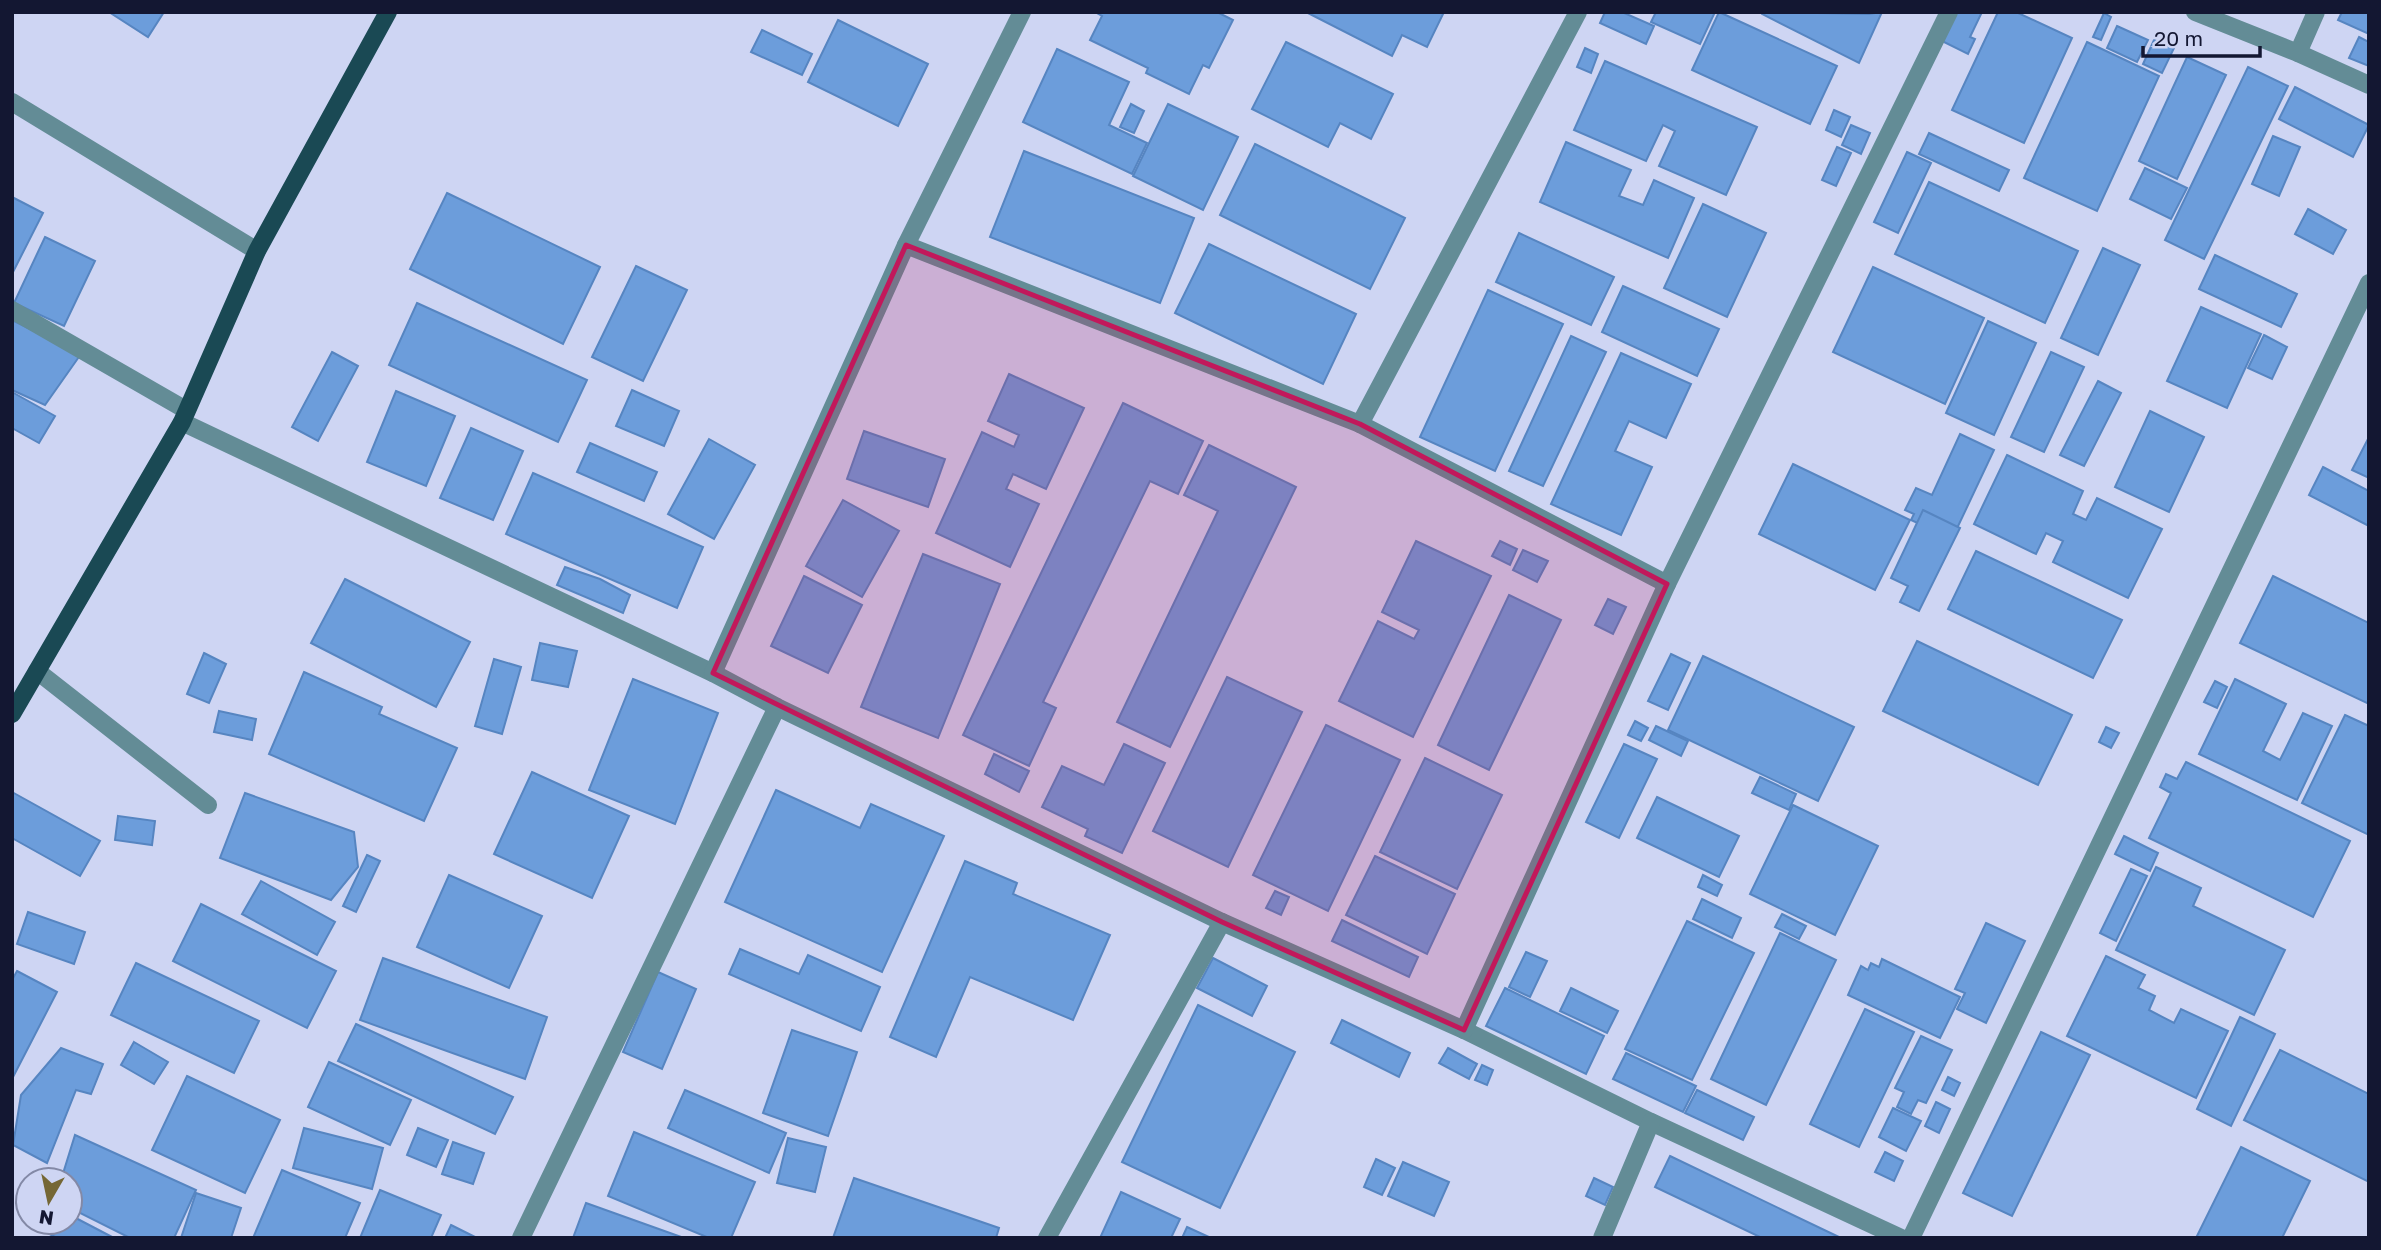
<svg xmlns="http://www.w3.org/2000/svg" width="2381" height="1250" viewBox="0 0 2381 1250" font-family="'Golos Text',sans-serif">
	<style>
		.building { fill: #6c9ddb; stroke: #5685c1; stroke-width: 2 }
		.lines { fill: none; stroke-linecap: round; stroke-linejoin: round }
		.minor { stroke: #638c96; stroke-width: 18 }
		.major { stroke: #1a4954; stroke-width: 18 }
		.marked { fill: #c2185b; fill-opacity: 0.2; stroke: #c2185b; stroke-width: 5; stroke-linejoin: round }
	</style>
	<rect width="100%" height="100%" fill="#ced5f3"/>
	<g class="building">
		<path d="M109 12H164L148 37Z"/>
		<path d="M1095 12H1217L1233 20 1209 68 1203 65 1189 94 1146 73 1148 68 1090 40 1102 16Z"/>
		<path d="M1306 12H1444L1427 47 1402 35 1392 56Z"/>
		<path d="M1605 12H1622L1654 26 1646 44 1600 23Z"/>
		<path d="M1656 12H1715L1700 44 1651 22Z"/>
		<path d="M1719 12 1837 66 1810 124 1692 70Z"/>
		<path d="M1762 12 1869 14 1882 12 1859 63 1762 14Z"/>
		<path d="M1956 12H1982L1970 37 1975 39 1968 54 1942 41Z"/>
		<path d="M1998 12H2016L2072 38 2024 143 1952 110Z"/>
		<path d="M2342 12H2369V34L2338 20Z"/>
		<path d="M2104 13 2111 17 2101 40 2093 37Z"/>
		<path d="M838 20 928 64 898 126 808 82Z"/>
		<path d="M2117 26 2148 40 2137 62 2107 48Z"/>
		<path d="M762 30 812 54 802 75 751 52Z"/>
		<path d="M2359 37 2369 42V66L2349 58Z"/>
		<path d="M2154 40 2174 48 2162 73 2143 64Z"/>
		<path d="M1286 42 1393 94 1371 139 1340 123 1328 147 1252 109Z"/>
		<path d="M2087 42 2159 76 2097 211 2024 178Z"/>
		<path d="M1585 48 1598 54 1591 73 1577 67Z"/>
		<path d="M1057 49 1129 82 1109 125 1147 143 1132 174 1023 122Z"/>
		<path d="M2187 57 2226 75 2177 179 2139 161Z"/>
		<path d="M1605 61 1757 127 1726 195 1659 166 1675 131 1663 125 1646 161 1574 130Z"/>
		<path d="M2248 67 2288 86 2204 259 2165 240Z"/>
		<path d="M2295 87 2369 125 2353 157 2279 119Z"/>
		<path d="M1131 104 1144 111 1134 133 1120 127Z"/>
		<path d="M1168 104 1238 137 1203 210 1133 176Z"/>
		<path d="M1834 110 1850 117 1841 137 1826 130Z"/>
		<path d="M1851 125 1870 133 1861 154 1842 145Z"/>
		<path d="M1929 133 2009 170 1999 191 1919 154Z"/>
		<path d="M2273 136 2300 147 2279 196 2252 184Z"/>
		<path d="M1566 142 1631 170 1619 196 1643 205 1654 180 1694 198 1668 258 1540 202Z"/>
		<path d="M1255 144 1405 218 1370 289 1220 215Z"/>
		<path d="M1837 147 1851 153 1836 186 1822 180Z"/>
		<path d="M1024 151 1194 218 1160 303 990 237Z"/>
		<path d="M1907 152 1931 163 1898 233 1874 222Z"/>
		<path d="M2145 168 2187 188 2171 219 2130 199Z"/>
		<path d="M1929 182 2078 251 2045 323 1895 254Z"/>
		<path d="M447 193 600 267 563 344 410 269Z"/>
		<path d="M12 197 43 213 12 274Z"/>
		<path d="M1703 204 1766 233 1727 317 1664 288Z"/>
		<path d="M2308 209 2346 230 2333 254 2295 234Z"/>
		<path d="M1519 233 1614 277 1591 325 1496 282Z"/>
		<path d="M45 237 95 261 64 326 14 303Z"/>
		<path d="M1209 244 1356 314 1323 384 1175 313Z"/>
		<path d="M2103 248 2140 265 2098 355 2061 338Z"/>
		<path d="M2215 255 2297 294 2281 327 2199 289Z"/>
		<path d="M636 266 687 290 643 381 592 357Z"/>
		<path d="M1873 267 1984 318 1945 404 1833 352Z"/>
		<path d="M1623 286 1719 329 1697 376 1602 332Z"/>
		<path d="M1488 290 1563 324 1495 471 1420 437Z"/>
		<path d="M417 303 587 380 558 442 389 365Z"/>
		<path d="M2201 307 2261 334 2227 408 2167 381Z"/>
		<path d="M12 320 81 354 45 405 12 390Z"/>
		<path d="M1988 321 2036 343 1994 435 1946 413Z"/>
		<path d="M2264 335 2287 347 2272 379 2248 368Z"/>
		<path d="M1571 336 1606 352 1543 486 1509 471Z"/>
		<path d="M332 352 358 366 318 441 292 427Z"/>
		<path d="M2051 352 2084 367 2044 452 2011 437Z"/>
		<path d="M1621 353 1691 384 1666 438 1629 421 1615 451 1652 467 1621 535 1551 504Z"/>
		<path d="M1009 374 1084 408 1046 489 1013 474 1006 489 1039 504 1010 567 936 533 982 432 1014 447 1019 435 988 421Z"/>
		<path d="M2098 381 2121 393 2084 466 2060 455Z"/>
		<path d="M632 390 679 411 664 446 616 426Z"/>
		<path d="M396 391 455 416 426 486 367 462Z"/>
		<path d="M12 392 55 416 39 443 12 428Z"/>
		<path d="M1123 403 1203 441 1178 494 1150 481 1043 702 1056 708 1029 766 963 735Z"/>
		<path d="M2150 411 2204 437 2169 512 2115 487Z"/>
		<path d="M471 428 523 451 493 520 440 498Z"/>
		<path d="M864 431 945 459 928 507 847 479Z"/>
		<path d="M1960 434 1994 450 1952 539 1911 520 1914 514 1905 510 1916 488 1932 495Z"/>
		<path d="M2369 437V478L2352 470Z"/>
		<path d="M709 439 755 465 714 539 668 514Z"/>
		<path d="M590 443 657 472 644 501 577 472Z"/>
		<path d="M1209 445 1296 487 1170 747 1117 722 1218 511 1184 495Z"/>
		<path d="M2007 455 2083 491 2073 514 2086 520 2097 498 2162 529 2128 598 2053 562 2063 541 2046 533 2036 554 1974 524Z"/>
		<path d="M1793 464 1910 520 1875 590 1759 534Z"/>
		<path d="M2323 467 2369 491V526L2309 495Z"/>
		<path d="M533 473 703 547 677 608 506 534Z"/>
		<path d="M843 500 899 531 862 597 806 566Z"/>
		<path d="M1923 510 1960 528 1919 611 1900 602 1908 586 1891 578Z"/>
		<path d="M1416 541 1491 576 1413 737 1339 701 1378 621 1414 639 1419 630 1382 612Z"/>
		<path d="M1500 541 1517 549 1510 565 1492 556Z"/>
		<path d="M1523 550 1548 561 1537 582 1513 570Z"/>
		<path d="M1976 551 2122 620 2093 678 1948 609Z"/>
		<path d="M923 554 1000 584 938 738 861 707Z"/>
		<path d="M565 567 600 579 630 595 623 613 557 585Z"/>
		<path d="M804 576 862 605 828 673 771 646Z"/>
		<path d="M2273 576 2369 623V704L2240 643Z"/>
		<path d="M345 579 470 642 436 707 311 643Z"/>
		<path d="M1509 595 1561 620 1489 770 1438 745Z"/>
		<path d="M1608 599 1626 607 1613 634 1595 625Z"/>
		<path d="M1917 641 2072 715 2038 785 1883 711Z"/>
		<path d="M540 643 577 651 568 687 532 680Z"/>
		<path d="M204 653 226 664 209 703 187 694Z"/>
		<path d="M1671 654 1690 663 1668 710 1648 701Z"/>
		<path d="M1703 656 1854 727 1818 801 1668 730Z"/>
		<path d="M494 659 521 667 502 734 475 726Z"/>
		<path d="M304 672 382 707 379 714 457 748 424 821 269 754Z"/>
		<path d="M1227 677 1302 712 1228 867 1153 831Z"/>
		<path d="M633 679 718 713 675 824 589 790Z"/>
		<path d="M2235 679 2286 704 2263 751 2280 760 2303 713 2332 726 2297 800 2199 754Z"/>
		<path d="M2215 681 2227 687 2217 708 2204 702Z"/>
		<path d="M219 711 256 719 252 740 214 732Z"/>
		<path d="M2345 715 2369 726V835L2302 803Z"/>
		<path d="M1635 721 1648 728 1641 741 1628 735Z"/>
		<path d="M1326 725 1400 760 1328 911 1253 875Z"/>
		<path d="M1656 726 1688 741 1681 756 1649 740Z"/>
		<path d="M2106 727 2119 733 2111 748 2099 742Z"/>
		<path d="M1124 744 1165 763 1122 853 1085 836 1088 829 1042 807 1062 766 1104 785Z"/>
		<path d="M1624 744 1657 759 1619 838 1586 822Z"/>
		<path d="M994 754 1029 771 1019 792 985 774Z"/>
		<path d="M1425 758 1502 795 1457 889 1380 852Z"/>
		<path d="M2186 762 2350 841 2313 917 2149 838 2171 793 2160 787 2166 774 2177 779Z"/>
		<path d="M532 772 629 816 592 898 494 854Z"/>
		<path d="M1760 777 1796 794 1789 810 1752 793Z"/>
		<path d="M776 790 860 828 871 804 944 836 882 972 725 902Z"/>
		<path d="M12 792 100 841 80 876 12 838Z"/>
		<path d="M245 793 354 832 358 867 331 900 220 858Z"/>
		<path d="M1657 797 1739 836 1719 877 1637 838Z"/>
		<path d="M1793 805 1878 846 1835 935 1750 894Z"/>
		<path d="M118 816 155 821 152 845 115 840Z"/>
		<path d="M2124 836 2158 853 2150 871 2115 854Z"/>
		<path d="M367 855 380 861 356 912 343 906Z"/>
		<path d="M1375 856 1455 894 1427 954 1346 915Z"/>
		<path d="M965 861 1017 883 1013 894 1110 935 1073 1020 970 977 936 1057 890 1037Z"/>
		<path d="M2156 867 2201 888 2193 906 2285 950 2254 1015 2116 950Z"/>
		<path d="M2131 869 2147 876 2116 941 2100 933Z"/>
		<path d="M449 875 542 916 509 988 417 947Z"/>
		<path d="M1703 875 1722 885 1717 896 1698 887Z"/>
		<path d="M261 881 335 922 317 955 242 914Z"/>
		<path d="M1275 891 1289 897 1281 915 1266 908Z"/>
		<path d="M1702 899 1741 918 1732 938 1693 919Z"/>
		<path d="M201 904 336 971 307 1028 173 961Z"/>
		<path d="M28 912 85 932 74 964 17 944Z"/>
		<path d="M1782 914 1806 926 1799 939 1775 927Z"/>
		<path d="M1342 920 1418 957 1409 977 1332 941Z"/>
		<path d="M1687 921 1754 953 1692 1080 1625 1049Z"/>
		<path d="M1986 923 2025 941 1986 1023 1957 1009 1965 993 1955 989Z"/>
		<path d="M1780 933 1836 960 1766 1105 1711 1079Z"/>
		<path d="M740 949 799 974 808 955 880 987 861 1031 729 974Z"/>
		<path d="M1526 952 1547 961 1530 997 1509 987Z"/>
		<path d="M2106 956 2145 975 2138 988 2155 996 2149 1010 2174 1023 2181 1009 2228 1031 2196 1098 2067 1036Z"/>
		<path d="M383 958 547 1017 525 1079 360 1020Z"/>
		<path d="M1213 958 1267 986 1252 1016 1197 988Z"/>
		<path d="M1882 959 1960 997 1940 1038 1848 995 1861 966 1868 970 1871 963 1879 967Z"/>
		<path d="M136 963 259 1021 234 1073 111 1015Z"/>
		<path d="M17 971 57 992 12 1079V980Z"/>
		<path d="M658 972 696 989 662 1069 623 1052Z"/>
		<path d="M1505 988 1604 1036 1586 1074 1486 1026Z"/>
		<path d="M1571 988 1618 1011 1607 1033 1560 1011Z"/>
		<path d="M1198 1005 1295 1052 1220 1208 1122 1162Z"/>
		<path d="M1865 1009 1914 1032 1859 1147 1810 1124Z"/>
		<path d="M2240 1017 2275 1034 2231 1126 2197 1109Z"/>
		<path d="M1342 1020 1410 1053 1399 1077 1331 1043Z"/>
		<path d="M356 1024 513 1097 495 1134 338 1061Z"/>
		<path d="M792 1030 857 1052 828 1136 763 1113Z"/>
		<path d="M2041 1032 2090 1055 2012 1216 1963 1193Z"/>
		<path d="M1921 1036 1952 1050 1926 1103 1918 1100 1911 1114 1897 1107 1904 1092 1895 1088Z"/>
		<path d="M134 1042 168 1062 154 1084 121 1065Z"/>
		<path d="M61 1048 103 1064 91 1094 76 1090 47 1163 13 1145 21 1095Z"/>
		<path d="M1448 1048 1477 1064 1469 1079 1439 1063Z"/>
		<path d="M2280 1050 2369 1094V1182L2244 1120Z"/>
		<path d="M1626 1053 1696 1086 1683 1112 1613 1079Z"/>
		<path d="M329 1062 411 1100 390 1145 308 1107Z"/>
		<path d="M1482 1065 1493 1070 1487 1085 1475 1080Z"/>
		<path d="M187 1076 280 1120 245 1193 152 1150Z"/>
		<path d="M1948 1077 1960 1083 1954 1096 1942 1090Z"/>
		<path d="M685 1090 786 1133 769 1173 668 1128Z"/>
		<path d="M1697 1090 1754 1117 1743 1140 1685 1113Z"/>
		<path d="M1936 1102 1950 1109 1939 1133 1925 1126Z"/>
		<path d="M1893 1108 1921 1121 1906 1151 1879 1137Z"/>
		<path d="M304 1128 383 1148 372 1189 293 1168Z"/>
		<path d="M418 1128 448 1140 436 1167 407 1155Z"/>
		<path d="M634 1132 755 1182 731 1238H709L608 1196Z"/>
		<path d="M75 1135 196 1190 174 1238H130L70 1208V1180H61Z"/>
		<path d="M788 1138 826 1147 815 1192 777 1183Z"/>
		<path d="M453 1142 484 1153 473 1184 442 1174Z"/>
		<path d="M2241 1147 2310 1181 2282 1238H2196Z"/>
		<path d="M1885 1152 1903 1161 1894 1181 1875 1172Z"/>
		<path d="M1670 1156 1841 1238H1762L1655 1187Z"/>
		<path d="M1376 1159 1395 1168 1382 1195 1364 1187Z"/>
		<path d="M1403 1162 1449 1182 1434 1216 1388 1196Z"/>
		<path d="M282 1170 360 1203 345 1238H253Z"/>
		<path d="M854 1178 999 1228 996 1238H833Z"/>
		<path d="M1594 1178 1613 1187 1605 1205 1586 1196Z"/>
		<path d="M380 1190 441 1215 431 1238H360Z"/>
		<path d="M1121 1192 1180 1219 1171 1238H1100Z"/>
		<path d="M196 1193 241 1208 231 1238H181Z"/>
		<path d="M586 1203 684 1238H573Z"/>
		<path d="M70 1215 114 1238H57L36 1227 39 1222H70Z"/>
		<path d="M451 1225 477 1238H445Z"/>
		<path d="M1187 1227 1211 1238H1182Z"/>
	</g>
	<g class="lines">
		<g class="minor">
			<path d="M2195 12 2298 53 2369 85"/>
			<path d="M2298 53 2316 12"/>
			<path d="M12 102 257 251"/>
			<path d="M906 245 1360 424 1667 584"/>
			<path d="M12 310 186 410"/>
			<path d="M182 422 713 673 777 707 1222 922 1464 1030 1651 1122 1901 1238"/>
			<path d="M1360 424 1578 12"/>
			<path d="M37 671 208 805"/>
			<path d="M713 673 906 245 1022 12"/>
			<path d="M1464 1030 1667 584 1949 12"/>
			<path d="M521 1238 777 707"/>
			<path d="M1047 1238 1222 922"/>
			<path d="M1602 1238 1651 1122"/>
			<path d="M1911 1238 2369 283"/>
		</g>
		<path class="major" d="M12 714 182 422 257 251 388 12"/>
	</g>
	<path class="marked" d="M906 245 1360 424 1667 584 1464 1030 1222 922 713 673Z"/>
	<rect width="2381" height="1250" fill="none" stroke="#131732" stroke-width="28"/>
	<g transform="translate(49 1201) rotate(189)"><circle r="33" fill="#ced5f3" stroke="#8389a6" stroke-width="2"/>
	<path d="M0-5L12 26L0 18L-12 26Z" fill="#756735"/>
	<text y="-10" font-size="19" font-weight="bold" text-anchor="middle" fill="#131732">N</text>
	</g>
	<path d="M2143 46v10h117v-10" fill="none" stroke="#131732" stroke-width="3.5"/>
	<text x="2154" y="46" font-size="21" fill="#131732" stroke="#ced5f3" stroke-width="5" paint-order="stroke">20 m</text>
</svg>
